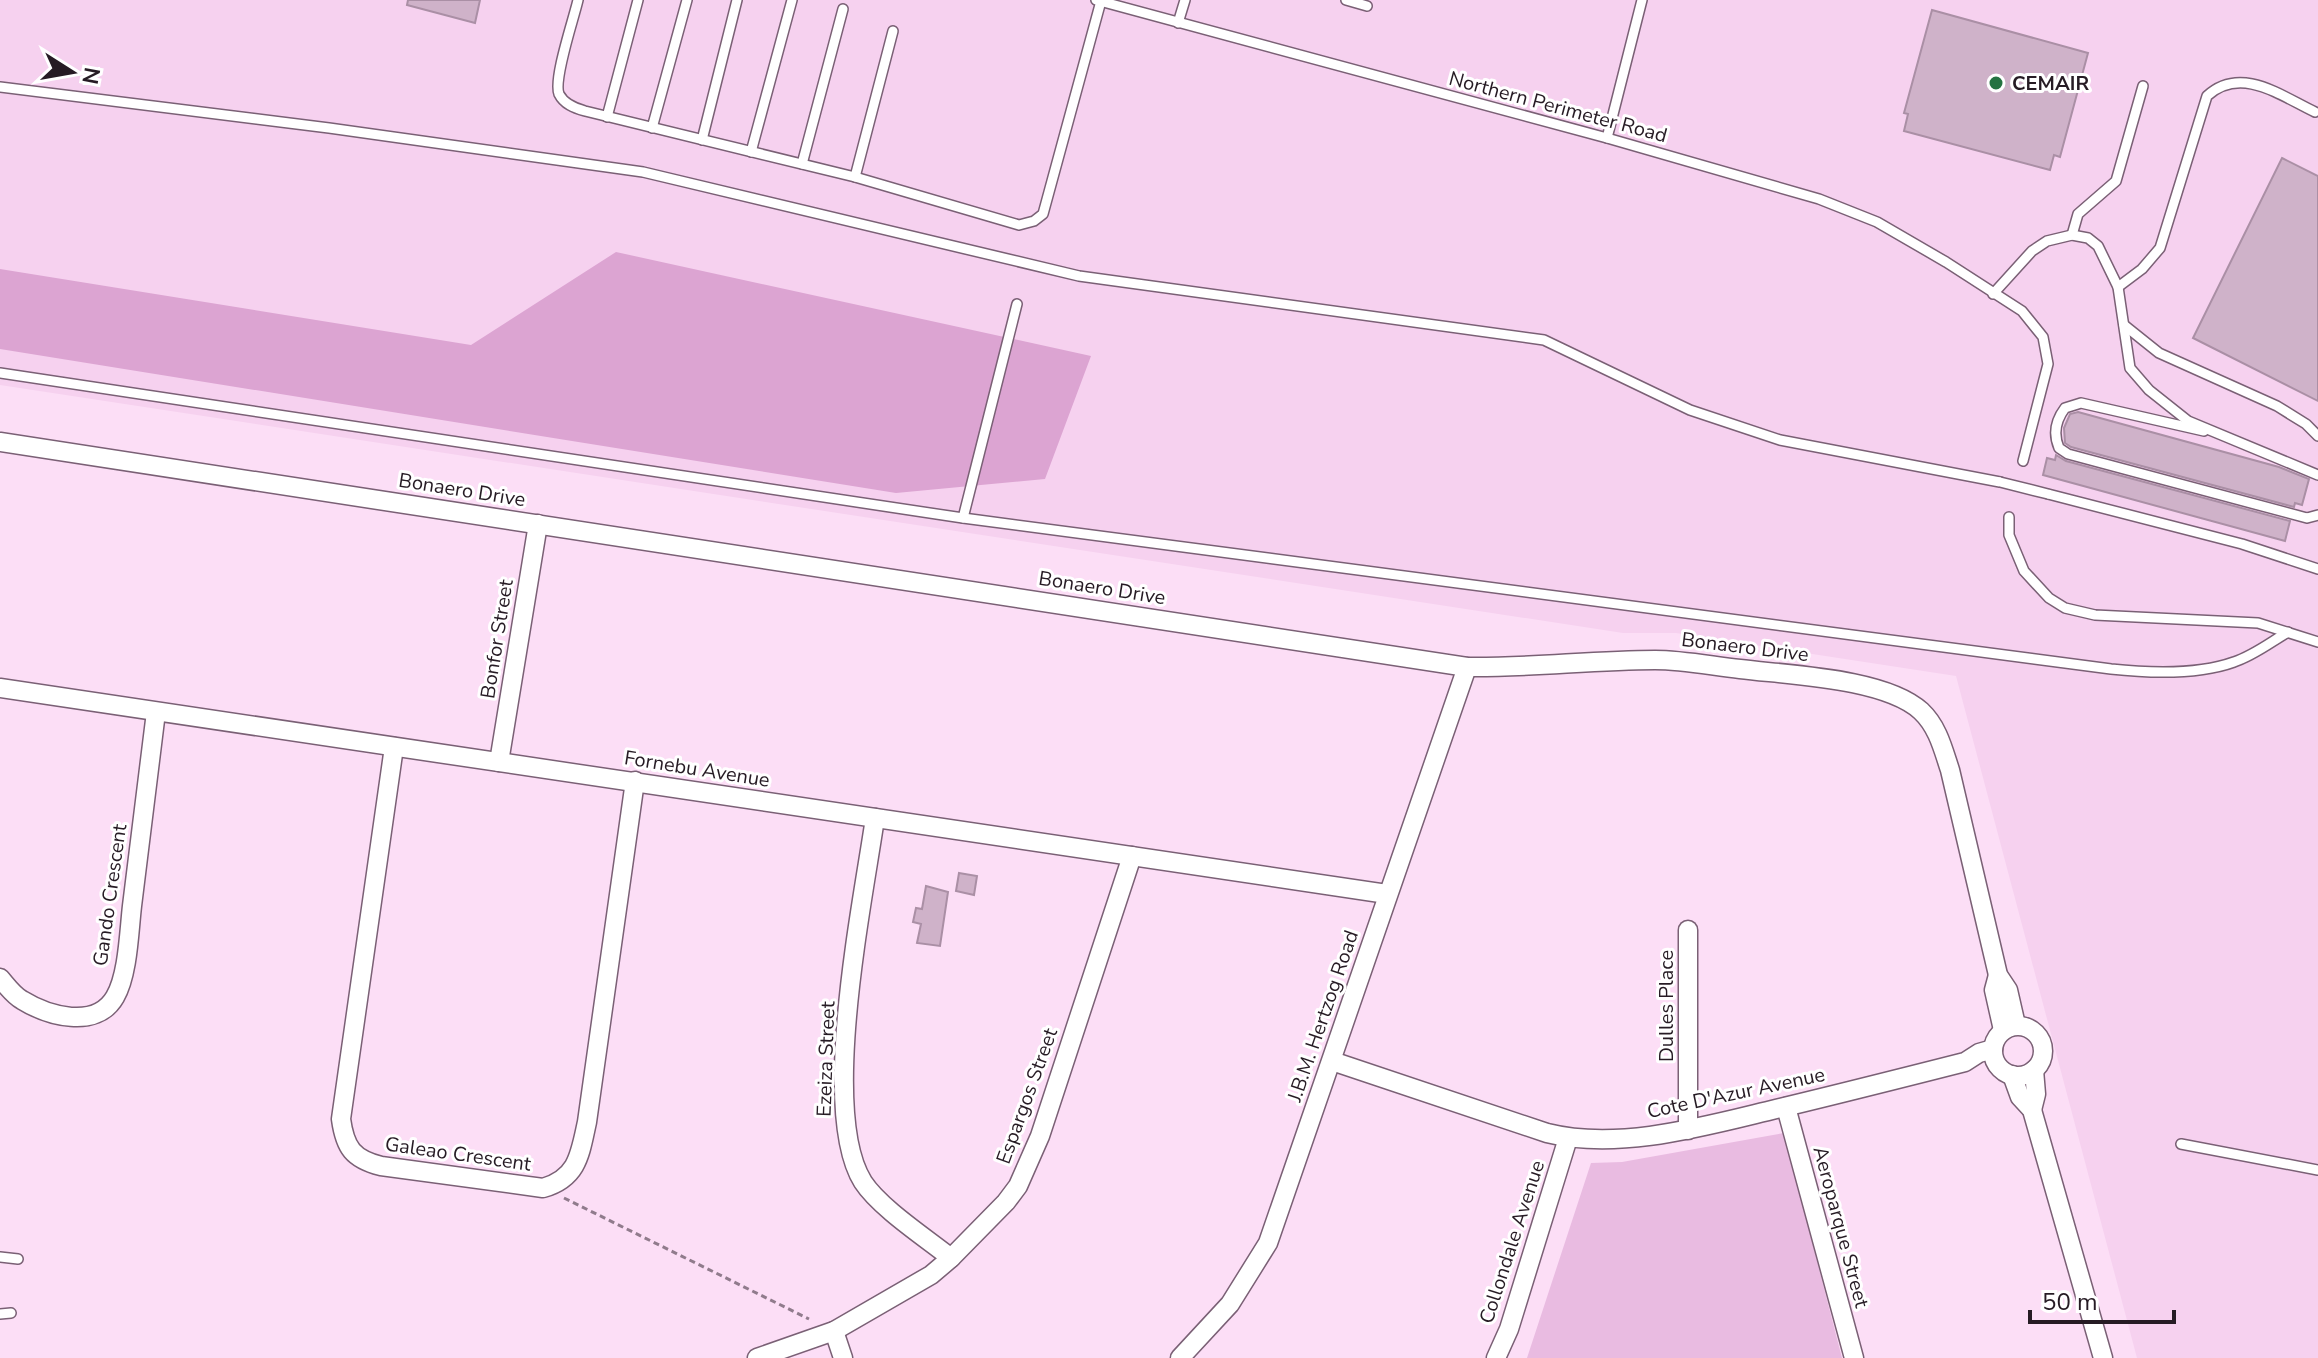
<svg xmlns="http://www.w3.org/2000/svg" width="2318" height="1358" viewBox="0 0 2318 1358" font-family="'Nunito Sans',sans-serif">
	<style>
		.built { fill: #f6d1ef }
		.green { fill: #e9bbe1 }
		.forest { fill: #dca4d2 }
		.building { fill: #cfb2c9; stroke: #aa8fa5; stroke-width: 2 }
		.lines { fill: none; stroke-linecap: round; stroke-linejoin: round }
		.lane-casing { stroke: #7a6075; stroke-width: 12 }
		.street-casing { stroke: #7a6075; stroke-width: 21 }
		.path { stroke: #907b8c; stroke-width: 3; stroke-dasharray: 6 4; stroke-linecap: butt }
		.lane { stroke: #fff; stroke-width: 9 }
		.street { stroke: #fff; stroke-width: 18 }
		.lane-bridge-casing { stroke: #7a6075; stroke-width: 12; stroke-linecap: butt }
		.lane-bridge { stroke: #fff; stroke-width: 9 }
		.poi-dot { fill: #247241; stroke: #fff; stroke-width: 3 }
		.labels { text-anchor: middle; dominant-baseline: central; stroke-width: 6; stroke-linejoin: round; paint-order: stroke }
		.poi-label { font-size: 20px; font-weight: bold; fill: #261b24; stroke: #fff; text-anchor: start }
		.street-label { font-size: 20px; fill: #261b24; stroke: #fff }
	</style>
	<rect width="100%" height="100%" fill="#fcdef6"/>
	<path class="built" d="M0 0H2318V1358H2137L1956 676 1676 633H1623L0 385Z"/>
	<path class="green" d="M1784 1133 1842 1358H1527L1591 1163 1622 1162Z"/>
	<path class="forest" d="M616 252 1091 356 1045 479 896 493 0 349V269L471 345Z"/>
	<g class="building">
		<path d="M408 0H480L475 23 407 5Z"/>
		<path d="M1932 10 2088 53 2060 157 2054 155 2050 170 1904 131 1908 114 1904 113Z"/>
		<path d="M2282 158 2318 176V401L2193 338Z"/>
		<path d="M2078 412 2279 467 2309 479 2302 505 2295 503 2294 507 2071 447 2065 443 2064 428 2070 414Z"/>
		<path d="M2056 455 2066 461 2290 521 2285 541 2043 475 2047 458 2055 460Z"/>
		<path d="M959 873 977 876 974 895 956 891Z"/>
		<path d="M926 886 948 892 940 946 917 943 921 924 913 922 916 908 922 909Z"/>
	</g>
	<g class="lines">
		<defs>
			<g id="lane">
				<path d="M578 0C574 18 553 79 559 94 564 104 574 108 585 111L855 177 1019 225 1034 221 1043 214 1101 1"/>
				<path d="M1096 0 1607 138 1819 199 1877 222 1946 262 2022 311 2043 337 2048 364 2023 461"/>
				<path d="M1346 0 1367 6"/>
				<path d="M1178 23 1185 0"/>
				<path d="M0 87 329 128 643 172 1079 276 1544 340 1690 410 1780 440 2000 482"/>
				<path d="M607 117 638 0"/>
				<path d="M652 128 687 0"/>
				<path d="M1607 138 1642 0"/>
				<path d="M702 140 737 0"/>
				<path d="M751 152 792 0"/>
				<path d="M802 164 843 9"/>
				<path d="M855 177 893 31"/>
				<path d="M2072 235 2078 214 2116 181 2143 86"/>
				<path d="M2118 287 2142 269 2160 248 2207 96C2241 65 2281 96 2315 112"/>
				<path d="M1993 294 2032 251 2047 241 2072 235 2088 238 2098 246 2118 287 2130 368 2149 390 2188 421 2318 475"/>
				<path d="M2124 325 2159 353 2277 406 2306 424 2318 436"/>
				<path d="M0 373 963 518 2111 669C2148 673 2198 675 2234 662 2253 656 2271 642 2288 632"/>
				<path d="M2204 431 2081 403 2065 408C2056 420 2053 434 2059 448L2068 454 2307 518 2318 515"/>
				<path d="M2048 494 2242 544 2318 569"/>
				<path d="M2009 517V535L2024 571 2049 598 2065 608 2095 615 2258 623 2318 642"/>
				<path d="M963 518 1017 304"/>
				<path d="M2181 1144 2318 1170"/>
				<path d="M0 1257 18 1259"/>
				<path d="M0 1314 11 1313"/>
			</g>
			<g id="street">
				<path d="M0 442 1467 667C1530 668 1592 660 1655 660 1683 660 1712 666 1740 669 1788 675 1885 678 1921 711 1938 727 1943 749 1950 770L1998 975 2008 990 2016 1025"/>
				<path d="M0 688 1387 894"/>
				<path d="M394 747 341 1119C345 1148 353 1159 381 1166L543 1188C578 1178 580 1154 587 1122L635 781"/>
				<path d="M499 762 538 524"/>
				<path d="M875 818C863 902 819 1112 863 1182 880 1208 926 1238 951 1258"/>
				<path d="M1998 975 1994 990 2003 1030"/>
				<path d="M0 978C7 986 13 995 22 1000 48 1016 96 1030 115 997 128 975 129 932 132 906 140 842 148 777 156 712"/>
				<circle cx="2018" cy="1051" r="25"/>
				<path d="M1332 1061 1547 1133C1619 1151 1705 1126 1776 1109 1839 1094 1902 1078 1965 1062L1979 1053 1993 1049"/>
				<path d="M2012 1075 2020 1097 2032 1110 2103 1358"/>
				<path d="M1786 1107 1854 1358"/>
				<path d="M2032 1110 2036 1094 2034 1070"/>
				<path d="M1688 1130V930"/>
				<path d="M834 1331 843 1358"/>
				<path d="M757 1358 834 1331 931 1275 951 1258 1006 1202 1018 1186 1040 1136 1132 856"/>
				<path d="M1180 1358 1230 1304 1268 1243 1467 667"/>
				<path d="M1496 1358 1509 1329 1568 1138"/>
			</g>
		</defs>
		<use href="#lane" class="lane-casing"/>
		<use href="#street" class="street-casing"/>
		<path class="path" d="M564 1198 809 1319"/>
		<use href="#lane" class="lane"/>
		<use href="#street" class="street"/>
		<defs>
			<path id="lane-bridge" d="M2000 482 2048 494"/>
		</defs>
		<use href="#lane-bridge" class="lane-bridge-casing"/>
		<use href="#lane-bridge" class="lane-bridge"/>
	</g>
	<circle class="poi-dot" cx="1996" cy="83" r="8"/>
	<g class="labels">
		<g class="poi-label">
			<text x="2012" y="83">CEMAIR</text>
		</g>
		<g class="street-label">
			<text transform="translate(1558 107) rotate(15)">Northern Perimeter Road</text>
			<text transform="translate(462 490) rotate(9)">Bonaero Drive</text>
			<text transform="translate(1102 588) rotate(9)">Bonaero Drive</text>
			<text transform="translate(497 639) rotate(-81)">Bonfor Street</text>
			<text transform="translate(1745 647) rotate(7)">Bonaero Drive</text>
			<text transform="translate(697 769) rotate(9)">Fornebu Avenue</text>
			<text transform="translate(110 895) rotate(-82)">Gando Crescent</text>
			<text transform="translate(1666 1006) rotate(-90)">Dulles Place</text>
			<text transform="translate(1323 1016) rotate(-71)">J.B.M. Hertzog Road</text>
			<text transform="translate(826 1059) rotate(-88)">Ezeiza Street</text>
			<text transform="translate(1736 1093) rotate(-12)">Cote D'Azur Avenue</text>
			<text transform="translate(1027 1096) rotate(-70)">Espargos Street</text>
			<text transform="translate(458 1154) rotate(8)">Galeao Crescent</text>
			<text transform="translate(1841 1227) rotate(75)">Aeroparque Street</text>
			<text transform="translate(1512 1242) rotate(-72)">Collondale Avenue</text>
		</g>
	</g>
	<g transform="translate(72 72) rotate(101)" stroke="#ffffff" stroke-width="6" paint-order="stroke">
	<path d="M0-6L14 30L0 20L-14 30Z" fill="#261b24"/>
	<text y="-12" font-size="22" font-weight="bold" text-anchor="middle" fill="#261b24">N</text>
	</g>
	<path d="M2030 1310v12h144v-12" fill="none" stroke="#261b24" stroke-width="4"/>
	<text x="2042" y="1310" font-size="24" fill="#261b24" stroke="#ffffff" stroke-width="6" paint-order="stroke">50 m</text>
</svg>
